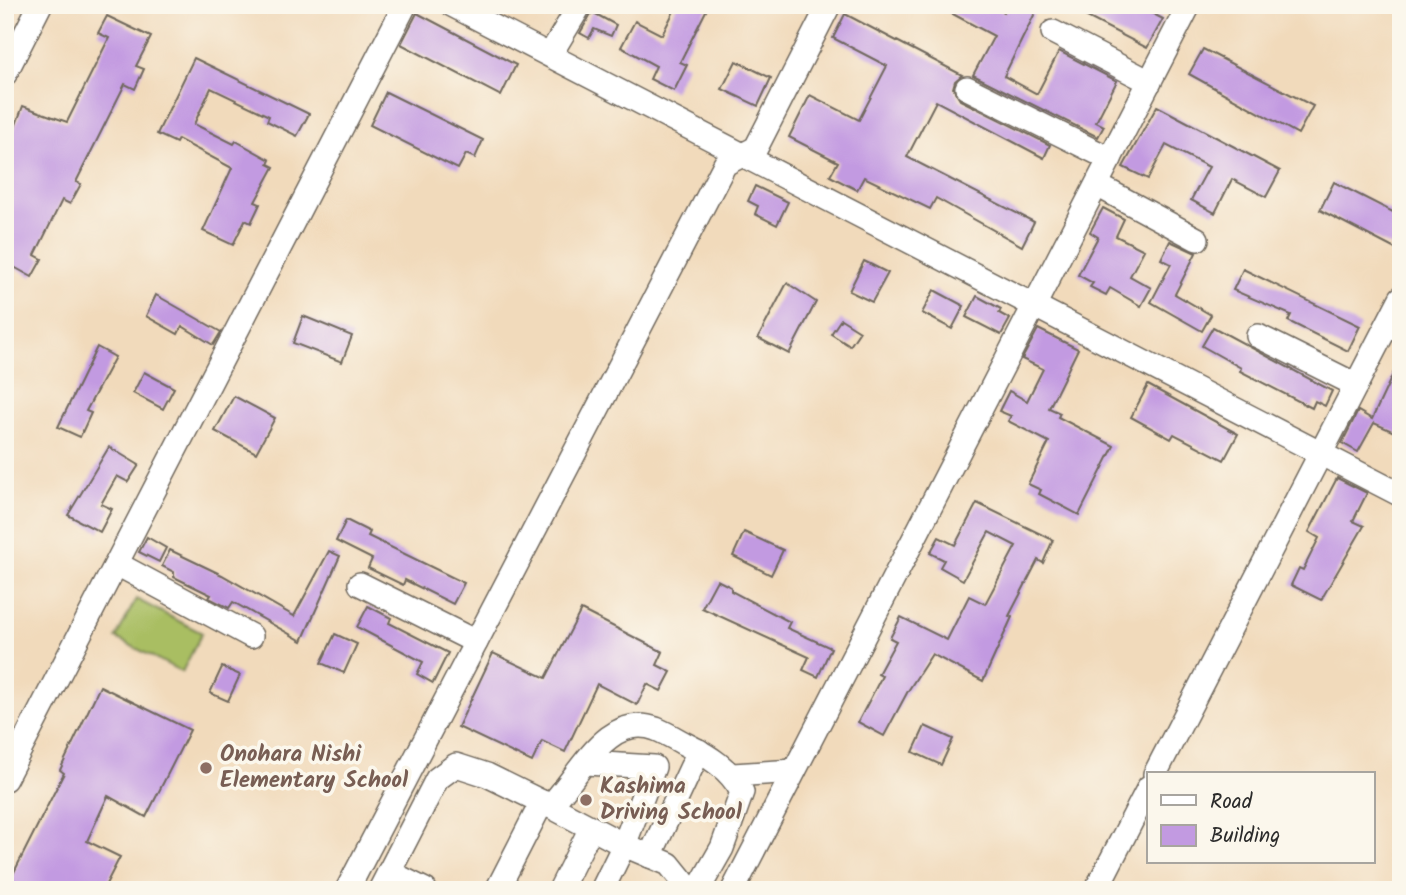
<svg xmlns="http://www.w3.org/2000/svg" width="1406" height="895" viewBox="0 0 1406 895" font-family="Kalam,sans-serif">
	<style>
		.park { fill: #a9be62; stroke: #6a7446; stroke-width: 2 }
		.building { fill: #c29ae1 }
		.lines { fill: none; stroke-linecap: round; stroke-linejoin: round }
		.minor-casing { stroke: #70685d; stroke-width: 26 }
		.minor { stroke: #fff; stroke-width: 23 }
		.education-dot { fill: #8d6e63; stroke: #fbf7ec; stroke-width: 2.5 }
		.labels { text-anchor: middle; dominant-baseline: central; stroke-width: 7; stroke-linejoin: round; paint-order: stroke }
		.education-label { font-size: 23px; font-weight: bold; fill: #785e54; stroke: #fbf7ec; text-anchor: start }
	</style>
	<rect width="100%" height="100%" fill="#fbf7ec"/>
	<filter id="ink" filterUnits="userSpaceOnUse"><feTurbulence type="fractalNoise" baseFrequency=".0143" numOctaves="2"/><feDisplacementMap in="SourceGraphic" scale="14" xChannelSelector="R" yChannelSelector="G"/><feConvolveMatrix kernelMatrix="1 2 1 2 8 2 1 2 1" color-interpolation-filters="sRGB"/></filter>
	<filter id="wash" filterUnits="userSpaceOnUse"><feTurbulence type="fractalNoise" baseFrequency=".00686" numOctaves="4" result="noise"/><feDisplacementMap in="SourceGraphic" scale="28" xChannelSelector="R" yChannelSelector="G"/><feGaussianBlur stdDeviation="1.57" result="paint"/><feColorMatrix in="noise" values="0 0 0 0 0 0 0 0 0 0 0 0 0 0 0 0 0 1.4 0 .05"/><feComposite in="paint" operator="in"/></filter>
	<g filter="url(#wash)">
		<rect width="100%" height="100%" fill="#f1dabb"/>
		<path class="park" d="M136 599 202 633 182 672 116 638Z"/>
		<g id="blocks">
			<g class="building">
				<path d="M677 5H709L680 62 687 65 674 91 650 79 656 66 621 47 635 21 662 35Z"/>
				<path d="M936 5H991L1004 12 1008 5H1039L1004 76 1037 94 1059 51 1117 81 1096 122 1104 126 1098 137 973 75 994 36Z"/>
				<path d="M1064 5H1136L1163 19 1147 48Z"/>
				<path d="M592 12 616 25 611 36 594 29 589 38 580 33Z"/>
				<path d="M417 13 516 65 501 96 401 44Z"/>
				<path d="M845 14 962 75 955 81 953 88 960 100 1050 145 1044 158 936 101 907 157 1034 222 1022 246 936 198 930 209 864 177 857 190 830 176 838 162 789 137 810 95 859 120 887 66 833 38Z"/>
				<path d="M107 16 151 37 136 66 144 69 135 89 125 84 76 182 81 184 70 204 62 200 35 255 42 259 32 277 5 262V154L23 106 67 122 109 38 98 33Z"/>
				<path d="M1203 49 1313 106 1298 134 1189 74Z"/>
				<path d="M194 58 309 114 297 136 267 121 269 116 211 88 194 124 234 144 236 141 270 160 268 164 274 167 255 202 260 204 251 223 245 220 233 245 203 231 232 168 178 139 176 143 157 134Z"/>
				<path d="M736 61 771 78 758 106 722 89Z"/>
				<path d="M386 92 483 140 475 158 466 154 458 169 370 125Z"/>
				<path d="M1157 106 1280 171 1266 197 1232 179 1215 213 1191 200 1209 167 1166 145 1148 179 1123 167Z"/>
				<path d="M1334 182 1401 216V252L1320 210Z"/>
				<path d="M755 186 788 202 777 225 755 214 758 206 748 201Z"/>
				<path d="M1103 208 1124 219 1116 236 1144 250 1130 276 1151 288 1141 306 1110 288 1106 295 1090 287 1093 283 1078 275 1098 237 1090 232Z"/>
				<path d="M1170 241 1196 253 1175 294 1211 315 1202 331 1151 302 1171 264 1161 259Z"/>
				<path d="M864 261 888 273 872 302 849 291Z"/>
				<path d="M1243 269 1360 326 1348 351 1288 321 1291 315 1233 290Z"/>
				<path d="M787 283 816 302 789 354 758 338Z"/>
				<path d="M934 290 964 306 952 329 922 313Z"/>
				<path d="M156 295 221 332 213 345 182 326 178 334 146 316Z"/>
				<path d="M977 296 1001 309 999 313 1010 319 1001 335 966 317Z"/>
				<path d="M303 316 352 336 342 362 293 343Z"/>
				<path d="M841 319 860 331 850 346 831 334Z"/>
				<path d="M1213 327 1332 391 1325 406 1315 401 1312 408 1240 371 1241 368 1202 346Z"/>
				<path d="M1038 329 1078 349 1049 408 1060 413 1058 417 1114 446 1079 515 1039 494 1041 490 1028 484 1049 442 1008 421 1011 416 999 411 1009 391 1027 401 1043 369 1022 359Z"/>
				<path d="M97 347 115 357 86 411 91 413 80 437 58 427Z"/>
				<path d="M1401 357V435L1374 423 1358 452 1342 443 1358 411 1372 419Z"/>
				<path d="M144 372 174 388 163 409 133 393Z"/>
				<path d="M1148 385 1238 434 1224 460 1174 434 1171 439 1131 417Z"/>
				<path d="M234 396 275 418 256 453 215 431Z"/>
				<path d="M109 447 139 465 128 482 117 476 101 504 112 509 100 532 68 515Z"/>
				<path d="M1337 478 1367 493 1353 521 1364 526 1321 600 1291 585 1299 568 1303 570 1319 538 1309 532Z"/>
				<path d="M977 503 1053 540 1043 563 1038 560 1009 616 1012 617 983 681 932 654 908 691 884 736 858 722 882 676 878 674 896 641 890 638 901 617 947 640 969 596 985 604 1016 546 989 532 963 580 940 567 944 560 930 553 939 537 955 545Z"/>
				<path d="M346 520 370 532 368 536 464 583 453 604 405 580 403 585 368 568 372 559 336 541Z"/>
				<path d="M744 532 783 550 771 575 733 556Z"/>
				<path d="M147 537 166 548 159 562 139 552Z"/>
				<path d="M170 550 222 575 294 616 329 551 340 556 302 641 233 602 229 608 209 598 211 595 174 577V572L162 566Z"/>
				<path d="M717 580 731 587V591L790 622 787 628 831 648 818 677 803 670 809 657 702 608Z"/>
				<path d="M368 606 391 618 389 623 448 653 433 683 417 674 423 662 357 627Z"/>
				<path d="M581 610 663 652 657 665 671 672 661 691 647 684 637 705 597 684 565 752 542 741 532 762 458 727 493 653 546 678Z"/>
				<path d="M335 634 357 644 344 673 321 663Z"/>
				<path d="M222 667 240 675 228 701 210 693Z"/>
				<path d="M100 686 190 730 146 817 108 796 87 841 120 857 103 890H5L64 773 60 770Z"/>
				<path d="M925 726 953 739 941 765 913 752Z"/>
			</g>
		</g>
	</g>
	<g filter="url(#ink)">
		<use href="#blocks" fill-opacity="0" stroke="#70685d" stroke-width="2"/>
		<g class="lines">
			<defs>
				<g id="minor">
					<path d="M452 5 1401 495"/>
					<path d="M1053 32 1150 82"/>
					<path d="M550 55 580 5"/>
					<path d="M5 74 40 5"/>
					<path d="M967 88 1110 159"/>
					<path d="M1097 185 1197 239"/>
					<path d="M1258 336 1356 385"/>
					<path d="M117 564 251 636"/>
					<path d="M360 584 476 642"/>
					<path d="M1155 774 1401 298"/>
					<path d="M733 775 794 771"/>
					<path d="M5 779 405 5"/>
					<path d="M550 806 624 845 654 767 586 763"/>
					<path d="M650 856 699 751"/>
					<path d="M389 872 425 890"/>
					<path d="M347 890 725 164 756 148 829 5"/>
					<path d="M380 890 437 779 456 765 487 775 550 806C579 777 607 711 656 729 666 733 676 739 685 744 709 756 730 769 742 792L722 848 698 890"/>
					<path d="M497 890 542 802"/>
					<path d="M560 890 591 828"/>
					<path d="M602 890 624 845 669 864 690 890"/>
					<path d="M733 890 1189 5"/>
					<path d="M1096 890 1149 787"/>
				</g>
			</defs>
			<use href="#minor" class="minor-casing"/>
			<use href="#minor" class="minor"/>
		</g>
	</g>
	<g class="education-dot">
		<circle cx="206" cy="768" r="7"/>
		<circle cx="586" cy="800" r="7"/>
	</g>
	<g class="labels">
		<g class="education-label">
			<text x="220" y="755">Onohara Nishi<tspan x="220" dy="26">Elementary School</tspan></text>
			<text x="600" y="787">Kashima<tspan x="600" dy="26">Driving School</tspan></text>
		</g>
	</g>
	<rect width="1406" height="895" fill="none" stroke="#fbf7ec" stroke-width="28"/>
	<rect x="1147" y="772" width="228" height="91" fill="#fbf7ec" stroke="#a8a59f" stroke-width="2"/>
	<rect x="1161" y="795" width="35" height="10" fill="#ffffff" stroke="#a8a59f" stroke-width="2"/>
	<text x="1210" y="808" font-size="21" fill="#2b2b2b">Road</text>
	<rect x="1161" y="825" width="35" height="21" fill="#c29ae1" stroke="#a8a59f" stroke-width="2"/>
	<text x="1210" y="842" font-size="21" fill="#2b2b2b">Building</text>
</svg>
